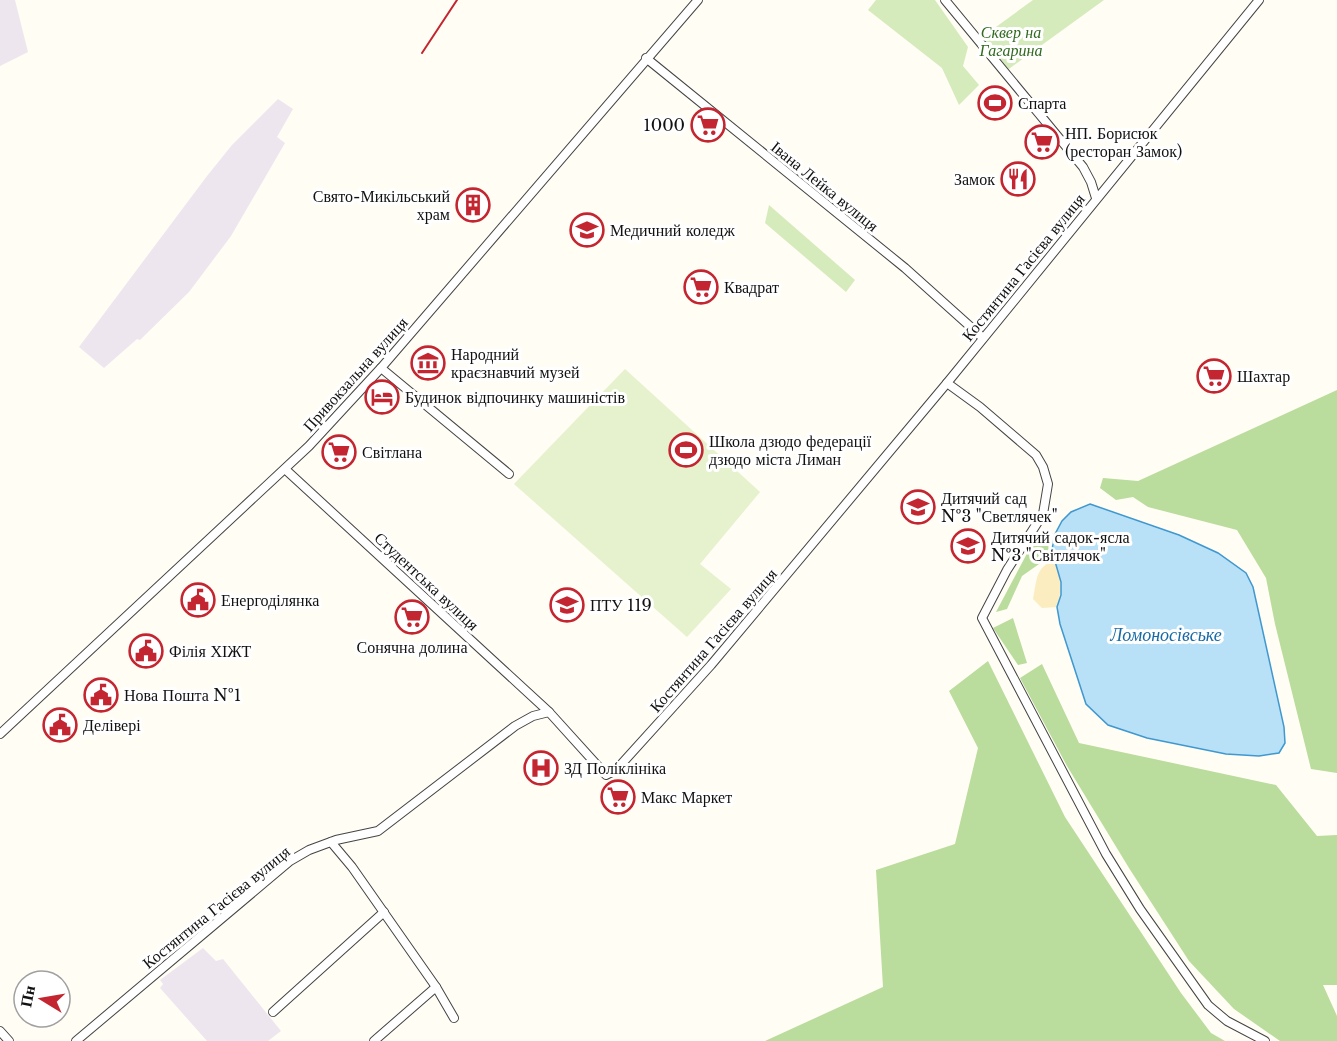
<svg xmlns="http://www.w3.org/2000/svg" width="1337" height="1041" viewBox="0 0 1337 1041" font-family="'Libre Baskerville',serif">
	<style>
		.industrial { fill: #ede6ef }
		.green { fill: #d6ebbc }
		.forest { fill: #badc9c }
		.sand { fill: #fbedc0 }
		.pitch { fill: #e6f2ce }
		.water { fill: #b8e1f7; stroke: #3f98cf; stroke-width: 1.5 }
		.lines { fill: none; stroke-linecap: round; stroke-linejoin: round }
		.minor-casing { stroke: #444; stroke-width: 10 }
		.minor { stroke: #fff; stroke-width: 8 }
		.rail { stroke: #c32631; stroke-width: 2 }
		.labels { text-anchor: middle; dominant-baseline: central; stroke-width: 6; stroke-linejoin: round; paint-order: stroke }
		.park-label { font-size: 16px; font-style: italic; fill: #306a1f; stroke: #fff }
		.poi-label { font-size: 16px; fill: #111; stroke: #fff; text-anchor: start }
		.street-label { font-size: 16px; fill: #111; stroke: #fff }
		.water-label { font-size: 18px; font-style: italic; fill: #176aa5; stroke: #fff }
	</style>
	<rect width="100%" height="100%" fill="#fffdf4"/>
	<g class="industrial">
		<path d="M0 0H15L28 52 0 66Z"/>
		<path d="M278 99 293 109 277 137 285 143 231 236 189 292 140 340 137 339 104 368 79 347 207 176 232 145Z"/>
		<path d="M203 948 216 961 223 959 281 1031 268 1041H207L160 988 163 984 160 980Z"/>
	</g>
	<g class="green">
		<path d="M876 0H935L968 47 963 66 979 85 959 105 942 68 868 10Z"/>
		<path d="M1033 0H1104L1006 71 978 40Z"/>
		<path d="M769 205 855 280 846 292 765 223Z"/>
	</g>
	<g class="forest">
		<path d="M1337 390V773L1311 769 1275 624 1266 578 1237 530 1148 507 1133 497 1116 500 1100 488 1103 478 1138 481Z"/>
		<path d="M1048 542 1049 557 1022 576 1007 609 996 612 1032 544Z"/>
		<path d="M1013 618 1027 663 1018 665 993 628Z"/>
		<path d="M988 661 1065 817 1181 993 1211 1033 1225 1041H765L883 987 876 870 955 844 978 748 949 691Z"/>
		<path d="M1042 664 1079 743 1276 785 1317 836 1337 835V985H1323L1337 1016V1041H1280L1234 1009 1189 961 1129 868 1067 766 1020 678Z"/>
	</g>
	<path class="sand" d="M1055 560C1060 578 1063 589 1057 607L1042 608 1033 599C1037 580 1035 567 1055 560Z"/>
	<path class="pitch" d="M625 369 760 492 700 564 731 589 687 637 514 484Z"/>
	<path class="water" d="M1090 504 1179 535 1218 553 1246 573 1253 587 1284 727 1285 743 1279 753 1259 756 1226 754 1147 738 1108 725 1086 704 1060 624 1057 607 1061 595V582L1052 551 1054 536 1062 521 1071 512Z"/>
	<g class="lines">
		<defs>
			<g id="minor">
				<path d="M945 0 1083 167 1091 182 1096 198"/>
				<path d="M646 58 905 268 983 338"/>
				<path d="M381 368 509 474"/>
				<path d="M947 383 980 407 1036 455 1043 467 1048 484 1043 514 1007 570 982 618 1106 854 1140 909 1208 1005 1227 1021 1265 1041"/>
				<path d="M286 470 549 712"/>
				<path d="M0 734 309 446 381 368 698 0"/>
				<path d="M331 842 352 867 436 987 454 1018"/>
				<path d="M273 1012 384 912"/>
				<path d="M0 1031 9 1041"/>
				<path d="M76 1041 290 861 309 850 336 840 378 831 515 726 533 716 549 712 606 775 616 770 711 665 947 383 1259 0"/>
				<path d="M374 1041 436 987"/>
			</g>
		</defs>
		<use href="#minor" class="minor-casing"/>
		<use href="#minor" class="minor"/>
		<path class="rail" d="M422 53 457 0"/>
	</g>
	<defs>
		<symbol id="stadium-ring" viewBox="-11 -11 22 22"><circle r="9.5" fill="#fff" stroke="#c32631" stroke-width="1.5"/><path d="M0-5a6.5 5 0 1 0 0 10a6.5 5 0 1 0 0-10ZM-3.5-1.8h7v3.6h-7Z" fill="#c32631"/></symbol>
		<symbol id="supermarket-ring" viewBox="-11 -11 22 22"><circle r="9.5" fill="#fff" stroke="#c32631" stroke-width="1.5"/><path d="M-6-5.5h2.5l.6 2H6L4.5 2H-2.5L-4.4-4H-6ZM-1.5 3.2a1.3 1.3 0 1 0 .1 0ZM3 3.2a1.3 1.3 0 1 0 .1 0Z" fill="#c32631"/></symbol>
		<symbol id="restaurant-ring" viewBox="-11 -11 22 22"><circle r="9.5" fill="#fff" stroke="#c32631" stroke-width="1.5"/><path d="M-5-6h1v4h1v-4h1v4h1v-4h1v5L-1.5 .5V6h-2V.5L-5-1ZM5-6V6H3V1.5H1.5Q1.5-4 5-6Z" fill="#c32631"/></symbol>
		<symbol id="building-ring" viewBox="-11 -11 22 22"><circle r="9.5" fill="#fff" stroke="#c32631" stroke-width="1.5"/><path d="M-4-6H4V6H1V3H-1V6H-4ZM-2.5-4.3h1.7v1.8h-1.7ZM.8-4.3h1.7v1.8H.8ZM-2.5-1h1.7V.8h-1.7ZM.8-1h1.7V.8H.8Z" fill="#c32631"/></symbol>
		<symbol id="school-ring" viewBox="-11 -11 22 22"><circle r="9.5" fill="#fff" stroke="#c32631" stroke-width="1.5"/><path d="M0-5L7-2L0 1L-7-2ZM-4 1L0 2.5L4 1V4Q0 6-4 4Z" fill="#c32631"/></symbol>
		<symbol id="museum-ring" viewBox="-11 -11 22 22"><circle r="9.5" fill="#fff" stroke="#c32631" stroke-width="1.5"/><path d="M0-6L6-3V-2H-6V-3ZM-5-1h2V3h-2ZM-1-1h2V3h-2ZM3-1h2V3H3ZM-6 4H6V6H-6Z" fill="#c32631"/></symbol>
		<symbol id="hotel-ring" viewBox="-11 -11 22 22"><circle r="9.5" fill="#fff" stroke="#c32631" stroke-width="1.5"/><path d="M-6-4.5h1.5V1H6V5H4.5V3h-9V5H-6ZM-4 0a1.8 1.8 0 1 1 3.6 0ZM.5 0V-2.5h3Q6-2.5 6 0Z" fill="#c32631"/></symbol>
		<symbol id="civic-ring" viewBox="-11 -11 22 22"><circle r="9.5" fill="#fff" stroke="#c32631" stroke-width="1.5"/><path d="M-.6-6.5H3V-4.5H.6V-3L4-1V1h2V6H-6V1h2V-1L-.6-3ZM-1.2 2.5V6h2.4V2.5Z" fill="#c32631"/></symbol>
		<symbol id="hospital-ring" viewBox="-11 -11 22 22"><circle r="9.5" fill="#fff" stroke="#c32631" stroke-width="1.5"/><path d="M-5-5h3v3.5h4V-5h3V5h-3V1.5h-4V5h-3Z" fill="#c32631"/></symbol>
	</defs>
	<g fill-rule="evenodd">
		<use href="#stadium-ring" x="976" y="84" width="38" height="38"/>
		<use href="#supermarket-ring" x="689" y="106" width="38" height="38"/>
		<use href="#supermarket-ring" x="1023" y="123" width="38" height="38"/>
		<use href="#restaurant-ring" x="999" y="160" width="38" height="38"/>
		<use href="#building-ring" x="454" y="186" width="38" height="38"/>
		<use href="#school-ring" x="568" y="211" width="38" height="38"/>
		<use href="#supermarket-ring" x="682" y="268" width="38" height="38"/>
		<use href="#museum-ring" x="409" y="344" width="38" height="38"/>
		<use href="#supermarket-ring" x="1195" y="357" width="38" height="38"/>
		<use href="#hotel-ring" x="363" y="378" width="38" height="38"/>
		<use href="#stadium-ring" x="667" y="431" width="38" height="38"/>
		<use href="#supermarket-ring" x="320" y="433" width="38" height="38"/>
		<use href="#school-ring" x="899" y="488" width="38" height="38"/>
		<use href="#school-ring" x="949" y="527" width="38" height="38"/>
		<use href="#civic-ring" x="179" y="581" width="38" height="38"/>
		<use href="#school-ring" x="548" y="586" width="38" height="38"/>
		<use href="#supermarket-ring" x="393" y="598" width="38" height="38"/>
		<use href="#civic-ring" x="127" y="632" width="38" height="38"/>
		<use href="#civic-ring" x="82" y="676" width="38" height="38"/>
		<use href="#civic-ring" x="41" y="706" width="38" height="38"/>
		<use href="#hospital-ring" x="522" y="749" width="38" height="38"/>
		<use href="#supermarket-ring" x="599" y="778" width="38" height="38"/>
	</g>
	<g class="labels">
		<g class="park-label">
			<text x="1011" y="32">Сквер на<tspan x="1011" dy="18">Гагарина</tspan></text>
		</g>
		<g class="poi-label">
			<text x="1018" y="103">Спарта</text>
			<text x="685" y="125" text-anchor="end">1000</text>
			<text x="1065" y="133">НП. Борисюк<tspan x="1065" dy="18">(ресторан Замок)</tspan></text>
			<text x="995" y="179" text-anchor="end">Замок</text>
			<text x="450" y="196" text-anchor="end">Свято-Микільський<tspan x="450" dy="18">храм</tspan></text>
			<text x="610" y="230">Медичний коледж</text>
			<text x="724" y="287">Квадрат</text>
			<text x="451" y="354">Народний<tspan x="451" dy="18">краєзнавчий музей</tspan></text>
			<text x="1237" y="376">Шахтар</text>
			<text x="405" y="397">Будинок відпочинку машиністів</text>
			<text x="709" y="441">Школа дзюдо федерації<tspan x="709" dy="18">дзюдо міста Лиман</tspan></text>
			<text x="362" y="452">Світлана</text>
			<text x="941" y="498">Дитячий сад<tspan x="941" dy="18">№3 "Светлячек"</tspan></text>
			<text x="991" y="537">Дитячий садок-ясла<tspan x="991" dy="18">№3 "Світлячок"</tspan></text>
			<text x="221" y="600">Енергоділянка</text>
			<text x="590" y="605">ПТУ 119</text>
			<text x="412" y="647" text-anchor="middle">Сонячна долина</text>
			<text x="169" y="651">Філія ХІЖТ</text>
			<text x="124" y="695">Нова Пошта №1</text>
			<text x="83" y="725">Делівері</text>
			<text x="564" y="768">ЗД Поліклініка</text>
			<text x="641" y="797">Макс Маркет</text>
		</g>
		<g class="street-label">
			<text transform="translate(825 186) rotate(39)">Івана Лейка вулиця</text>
			<text transform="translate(1023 267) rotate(-51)">Костянтина Гасієва вулиця</text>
			<text transform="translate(355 374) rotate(-48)">Привокзальна вулиця</text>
			<text transform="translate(427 581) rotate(43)">Студентська вулиця</text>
			<text transform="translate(713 640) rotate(-49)">Костянтина Гасієва вулиця</text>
			<text transform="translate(216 907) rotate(-39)">Костянтина Гасієва вулиця</text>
		</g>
		<g class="water-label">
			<text x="1166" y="635">Ломоносівське</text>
		</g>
	</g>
	<g transform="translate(42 999) rotate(281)"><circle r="28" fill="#ffffff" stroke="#a0a0a0" stroke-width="1.5"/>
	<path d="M0-4.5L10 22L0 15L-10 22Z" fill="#c32631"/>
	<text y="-9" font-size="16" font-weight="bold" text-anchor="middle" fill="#111111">Пн</text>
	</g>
</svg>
